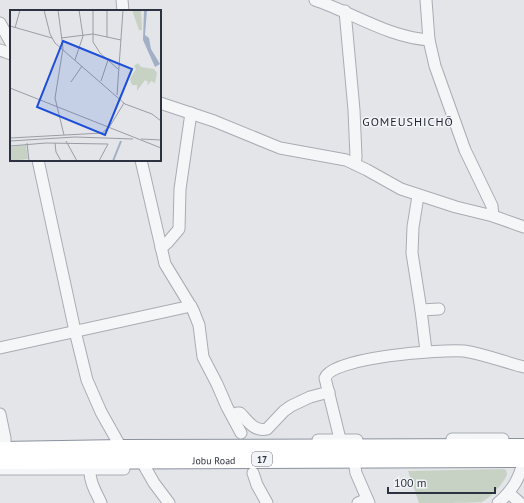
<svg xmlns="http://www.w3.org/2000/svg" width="524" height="503" viewBox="0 0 524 503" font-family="'PT Sans',sans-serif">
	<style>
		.green { fill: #c7d2c5 }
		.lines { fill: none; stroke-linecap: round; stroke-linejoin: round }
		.minor-casing { stroke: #a8acb3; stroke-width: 13 }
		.highway-casing { stroke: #8b929f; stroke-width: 18 }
		.minor { stroke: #f5f6f8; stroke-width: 11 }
		.highway { stroke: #fff; stroke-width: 16 }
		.labels { text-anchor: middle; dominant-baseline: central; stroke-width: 3; stroke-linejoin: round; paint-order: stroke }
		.shield { fill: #f2f4f7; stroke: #676c77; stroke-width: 1 }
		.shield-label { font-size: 9px; font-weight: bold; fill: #2c3240 }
		.street-label { font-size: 10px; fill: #2c3240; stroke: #f2f4f7 }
		.quarter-label { font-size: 12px; letter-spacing: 1px; fill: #1e2331; stroke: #f2f4f7 }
		.inset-river { fill: none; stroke: #a1b0c6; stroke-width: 2 }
		.inset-road { fill: none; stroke: #9a9da5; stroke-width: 1 }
		.view { fill: #1d4ed8; fill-opacity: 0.15; stroke: #1d4ed8; stroke-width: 2 }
		.inset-edge { fill: none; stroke: #2c3240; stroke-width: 2 }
	</style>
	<rect width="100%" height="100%" fill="#e3e5e9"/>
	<path class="green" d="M503 469 506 470 507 475C502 485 492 496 482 502 476 503 428 503 419 503L408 471Z"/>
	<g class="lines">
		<defs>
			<g id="minor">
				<path d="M122 0 123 11"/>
				<path d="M315 0C353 13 388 37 429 40"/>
				<path d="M426 0 429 40 435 66 465 150 492 206 493 216"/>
				<path d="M345 11 354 110 356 157 355 164"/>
				<path d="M0 23 11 43"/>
				<path d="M0 50 11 54"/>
				<path d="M160 103 214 121 280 148 346 160 367 170 401 189 456 207 493 216 524 227"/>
				<path d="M38 160 75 331 87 380 101 412 119 444 125 450 136 456 142 462 154 483 169 503"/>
				<path d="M141 160 165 264 193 310 199 325 203 357 217 384 227 407 241 433"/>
				<path d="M418 196 413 227 412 253 421 310 426 351"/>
				<path d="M161 248 168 242 179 229 180 189 191 113"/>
				<path d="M421 310 439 309"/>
				<path d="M0 348 191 306"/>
				<path d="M0 414 5 438V443"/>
				<path d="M232 415 237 413H240C248 421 254 432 267 429L284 411 291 406 310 397 329 392"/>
				<path d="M340 439 325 378C331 357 443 349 464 351 484 354 504 362 524 367"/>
				<path d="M452 439H503"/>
				<path d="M318 440H357"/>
				<path d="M355 467 356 473 369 503"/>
				<path d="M0 469H124"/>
				<path d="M90 469C89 481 96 492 101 503"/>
				<path d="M253 473 257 485 267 503"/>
				<path d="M509 493 520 503"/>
				<path d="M358 503 367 499"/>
				<path d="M498 503C513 490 519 479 524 460"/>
			</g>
			<g id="highway">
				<path d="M0 450 123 448 524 447"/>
				<path id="s1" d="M0 461 524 459"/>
			</g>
		</defs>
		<use href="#minor" class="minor-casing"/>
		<use href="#highway" class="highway-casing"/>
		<use href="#minor" class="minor"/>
		<use href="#highway" class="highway"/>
	</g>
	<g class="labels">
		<rect class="shield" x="252" y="452" width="20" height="14" rx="3"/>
		<g class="shield-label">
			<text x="262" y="459">17</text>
		</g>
		<g class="street-label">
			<text stroke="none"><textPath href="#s1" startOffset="214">Jobu Road</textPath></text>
		</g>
		<g class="quarter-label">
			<text x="408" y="121">GOMEUSHICHŌ</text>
		</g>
	</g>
	<g transform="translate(10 10)">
		<rect width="151" height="151" fill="#e3e5e9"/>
		<path d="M122 0H131L132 20H129ZM128 53 131 57 144 59 147 63 145 73 141 71 137 76 138 72 135 70 127 81V75H122L120 69 126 59 124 56ZM16 135 18 149 0 151V137Z" fill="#c7d2c5"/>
		<path d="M134 0H137L135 25 139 28 141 39 150 54 145 57 133 30Z" fill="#a1b0c6"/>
		<path class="inset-river" d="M103 151 111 131"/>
		<path class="inset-road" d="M34 0 40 24 45 33 115 94 142 104 151 111M34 0H113M48 0 53 38 45 88 54 125M83 0V32L90 43 108 59M0 16 42 28M5 18 10 0M97 27V0M51 28 83 24 111 30M65 50 73 26 69 0M91 71 98 50M61 72 72 56M0 78 151 138M107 85 113 0M0 128 92 123 100 116 114 93M131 129 151 130M0 131 65 127 123 129M56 131 67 151M17 133 19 151M45 133 46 142 51 151M0 136 36 133 98 134 89 151"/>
		<path class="view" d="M53 31 122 59 95 125 27 97Z"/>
		<rect width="151" height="151" class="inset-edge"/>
	</g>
	<path d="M388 487v6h107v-6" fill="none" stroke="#2c3240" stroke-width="2"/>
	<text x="394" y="487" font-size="12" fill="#2c3240" stroke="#f2f4f7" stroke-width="3" paint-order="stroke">100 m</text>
</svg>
